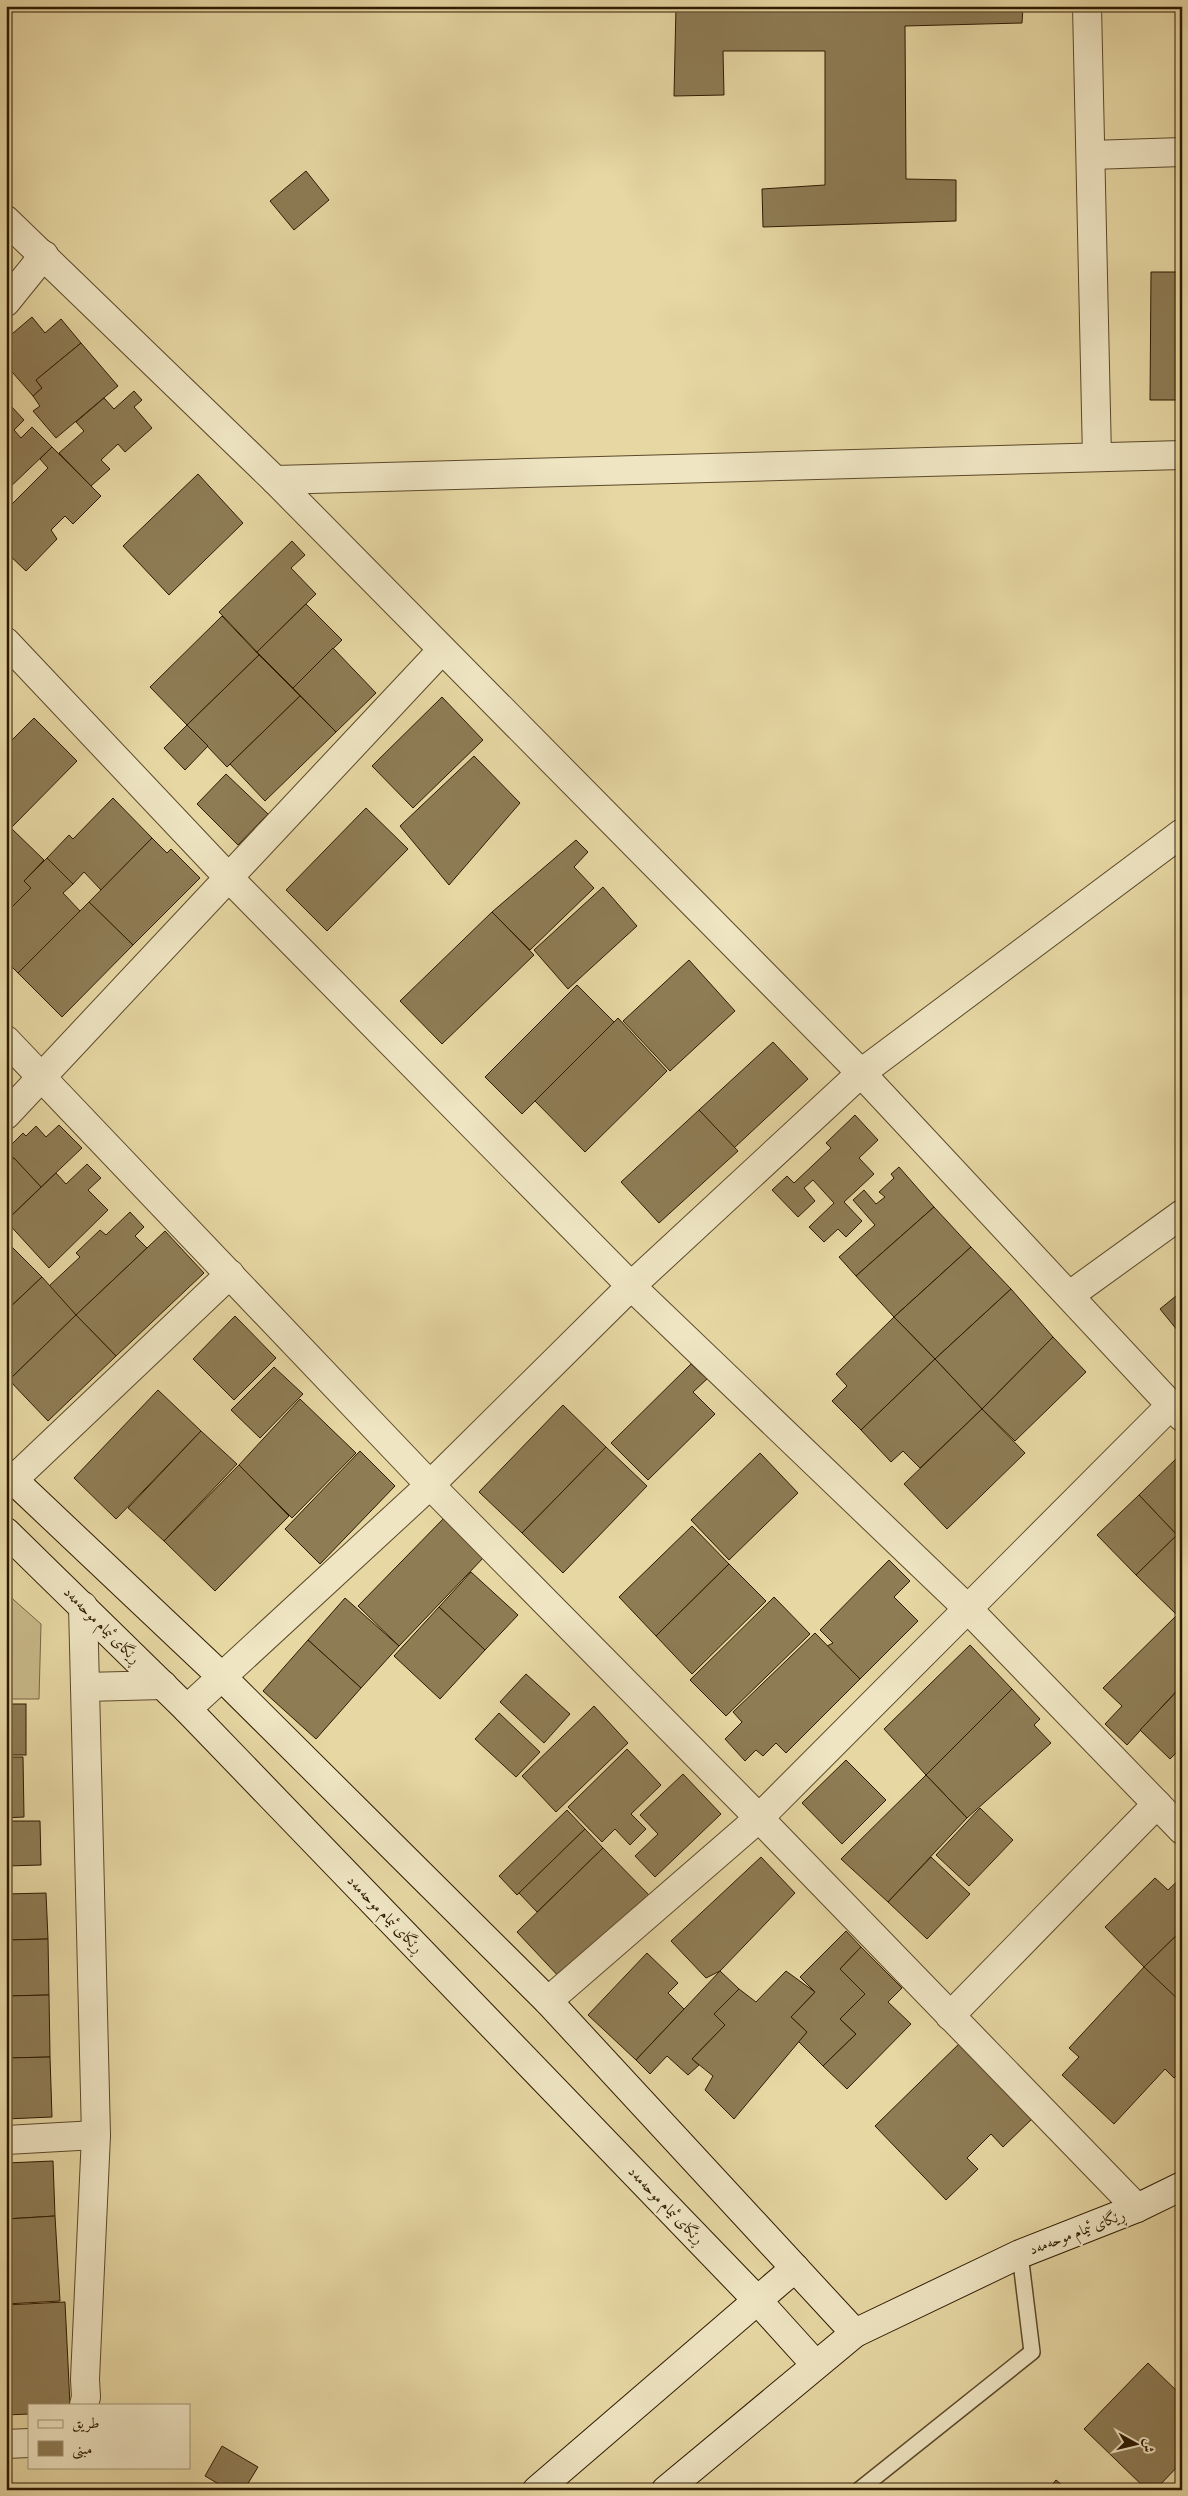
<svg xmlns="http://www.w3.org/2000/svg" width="1188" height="2496" viewBox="0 0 1188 2496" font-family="'IM FELL French Canon',Amiri,serif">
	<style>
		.green { fill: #c7b787; stroke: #7a6844 }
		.building { fill: #8e7c55; stroke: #2e1a01 }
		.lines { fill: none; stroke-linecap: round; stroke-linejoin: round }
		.service-casing { stroke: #5c492a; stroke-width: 18 }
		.minor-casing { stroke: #5c492a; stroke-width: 30 }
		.secondary-casing { stroke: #2e1a01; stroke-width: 30 }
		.service { stroke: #efe5c3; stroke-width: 15 }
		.minor { stroke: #efe5c3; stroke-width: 28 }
		.secondary { stroke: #efe5c3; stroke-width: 28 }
		.labels { text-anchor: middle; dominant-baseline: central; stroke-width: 4; stroke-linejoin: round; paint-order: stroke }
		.street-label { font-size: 15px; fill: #2e1a01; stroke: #efe5c3 }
	</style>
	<rect width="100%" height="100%" fill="#e6d7a3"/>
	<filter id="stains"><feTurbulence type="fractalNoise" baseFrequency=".004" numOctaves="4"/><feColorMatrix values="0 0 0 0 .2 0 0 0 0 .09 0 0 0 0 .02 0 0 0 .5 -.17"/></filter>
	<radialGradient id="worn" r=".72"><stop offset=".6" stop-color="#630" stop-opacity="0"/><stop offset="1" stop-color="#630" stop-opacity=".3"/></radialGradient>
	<path class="green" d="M6 1593 41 1624 39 1699H6Z"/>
	<g class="building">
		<path d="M676 6H1023L1022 23 905 26 906 179 956 180V221L763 227 762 189 825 185V51H723L724 95 674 96Z"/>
		<path d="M306 171 329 200 294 230 270 201Z"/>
		<path d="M1151 272H1182V400H1150Z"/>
		<path d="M32 317 45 333 61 319 81 343 36 380 42 388 33 396 6 365V339Z"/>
		<path d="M81 343 118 386 56 438 33 411 40 406 33 396 42 388 36 380Z"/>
		<path d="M134 391 142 400 134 407 152 428 125 452 118 444 101 460 110 469 91 486 59 453 84 431 76 422 104 398 114 409Z"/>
		<path d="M11 406 24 420 14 430 21 438 32 427 52 447 6 491V445L12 440 6 434V411Z"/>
		<path d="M52 447 101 496 73 524 65 516 51 530 57 539 26 571 6 552V510L48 468 40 459Z"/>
		<path d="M198 474 243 523 169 595 123 546Z"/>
		<path d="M292 541 305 555 291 568 316 594 257 652 219 612Z"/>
		<path d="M306 604 342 640 293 688 257 652Z"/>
		<path d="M222 616 259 655 187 725 150 687Z"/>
		<path d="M333 648 376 693 336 732 293 688Z"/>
		<path d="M259 655 300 696 227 767 187 725Z"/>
		<path d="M300 696 336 732 265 801 230 764Z"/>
		<path d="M442 697 483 740 413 808 372 766Z"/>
		<path d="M34 718 77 761 11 828 6 823V746Z"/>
		<path d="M187 725 208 746 185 770 164 748Z"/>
		<path d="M474 756 520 803 449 885 400 826Z"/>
		<path d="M226 774 268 814 238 845 197 804Z"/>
		<path d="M113 798 152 838 101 890 84 872 73 884 47 858 69 835 73 839Z"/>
		<path d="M366 808 408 849 327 931 286 890Z"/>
		<path d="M11 828 44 860 24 881 31 888 6 913V833Z"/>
		<path d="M152 838 167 853 171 849 200 878 133 945 89 902Z"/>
		<path d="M576 840 588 852 574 867 594 888 530 950 492 912Z"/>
		<path d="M47 858 73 884 63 893 80 911 18 973 6 961V913L31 888 24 881Z"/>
		<path d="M603 887 637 926 568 989 534 950Z"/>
		<path d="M89 902 133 945 62 1017 18 973Z"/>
		<path d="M492 912 534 955 442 1044 400 1001Z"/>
		<path d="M689 960 735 1011 670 1071 623 1021Z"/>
		<path d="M577 985 614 1022 522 1114 485 1077Z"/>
		<path d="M618 1018 667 1071 585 1152 535 1101Z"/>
		<path d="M773 1042 808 1079 734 1148 699 1110Z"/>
		<path d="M699 1110 738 1151 659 1223 621 1182Z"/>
		<path d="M855 1115 878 1140 859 1158 874 1174 844 1202 862 1221 846 1237 838 1229 824 1242 809 1227 834 1203 813 1180 804 1188 815 1201 798 1217 772 1190 787 1176 794 1183 831 1148 826 1143Z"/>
		<path d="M59 1125 82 1148 41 1187 6 1150 23 1133 26 1136 36 1126 46 1137Z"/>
		<path d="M14 1158 41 1187 6 1221V1164Z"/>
		<path d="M87 1164 101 1178 88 1190 108 1210 49 1268 6 1221 56 1173 66 1184Z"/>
		<path d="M899 1167 934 1207 856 1276 839 1257 875 1225 853 1200 864 1190 876 1204 885 1197 879 1192 894 1178 891 1174Z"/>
		<path d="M934 1207 971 1247 894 1317 856 1276Z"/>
		<path d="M130 1212 144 1227 135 1236 147 1248 76 1315 49 1286 80 1257 76 1253 100 1230 106 1235Z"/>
		<path d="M165 1231 204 1273 116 1356 76 1315Z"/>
		<path d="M6 1241 42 1277 6 1311Z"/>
		<path d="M971 1247 1011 1289 935 1359 894 1317Z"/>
		<path d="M42 1277 76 1315 9 1380 6 1377V1311Z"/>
		<path d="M1011 1289 1053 1337 982 1409 935 1359Z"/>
		<path d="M1182 1291V1336L1160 1309Z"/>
		<path d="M76 1315 116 1356 48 1421 9 1380Z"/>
		<path d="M235 1316 276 1358 234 1400 193 1359Z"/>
		<path d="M894 1317 935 1359 861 1430 832 1401 847 1386 836 1374Z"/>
		<path d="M1053 1337 1086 1372 1015 1441 982 1409Z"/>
		<path d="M935 1359 982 1409 920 1468 903 1451 891 1462 861 1430Z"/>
		<path d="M691 1364 707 1379 693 1392 715 1414 648 1480 611 1443Z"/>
		<path d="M274 1367 303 1394 260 1438 231 1410Z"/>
		<path d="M158 1390 201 1431 116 1519 74 1478Z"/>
		<path d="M300 1399 356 1453 292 1518 239 1465Z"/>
		<path d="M563 1405 606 1447 522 1533 479 1492Z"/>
		<path d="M982 1409 1025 1453 947 1529 904 1484Z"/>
		<path d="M201 1431 237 1464 164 1541 128 1508Z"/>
		<path d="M606 1447 647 1486 563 1573 522 1533Z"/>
		<path d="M360 1451 395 1486 320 1564 285 1529Z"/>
		<path d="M760 1453 798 1493 729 1560 691 1520Z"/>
		<path d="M1182 1453V1530L1177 1535 1139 1495Z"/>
		<path d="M239 1465 289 1516 215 1591 164 1541Z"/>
		<path d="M1139 1495 1177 1535 1136 1575 1097 1535Z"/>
		<path d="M446 1516 486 1555 399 1646 358 1606Z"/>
		<path d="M692 1526 729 1564 656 1636 619 1597Z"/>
		<path d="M1182 1530V1610L1177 1615 1136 1575Z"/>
		<path d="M889 1560 910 1581 894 1597 918 1621 860 1679 827 1646 833 1643 820 1630Z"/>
		<path d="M729 1564 766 1601 692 1674 656 1636Z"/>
		<path d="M471 1572 518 1615 485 1650 439 1607Z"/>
		<path d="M774 1597 810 1634 726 1716 690 1680Z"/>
		<path d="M345 1598 399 1646 361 1688 308 1640Z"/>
		<path d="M439 1607 485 1650 440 1699 394 1656Z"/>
		<path d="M1182 1610V1620L1177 1615Z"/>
		<path d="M1177 1615 1182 1620V1685L1127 1745 1105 1724 1122 1706 1103 1688Z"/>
		<path d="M815 1633 860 1679 786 1753 776 1743 763 1756 756 1750 745 1761 725 1739 742 1722 733 1712Z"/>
		<path d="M308 1640 361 1688 316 1739 263 1691Z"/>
		<path d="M970 1645 1012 1689 926 1775 884 1729Z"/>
		<path d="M526 1674 570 1714 544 1743 500 1702Z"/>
		<path d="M1182 1686V1750L1180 1749 1170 1759 1140 1730Z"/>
		<path d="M1012 1689 1040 1719 1034 1725 1051 1743 967 1818 926 1775Z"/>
		<rect x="6" y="1704" width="20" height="51"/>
		<path d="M594 1706 628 1743 556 1812 522 1776Z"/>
		<path d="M499 1713 540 1752 516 1777 475 1739Z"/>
		<path d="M627 1749 661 1785 631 1814 646 1829 630 1845 615 1829 602 1842 568 1807Z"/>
		<path d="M6 1757H23L24 1817 6 1818Z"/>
		<path d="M846 1760 886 1800 842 1844 802 1803Z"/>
		<path d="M683 1774 721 1814 655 1877 635 1856 658 1834 640 1815Z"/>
		<path d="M926 1775 967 1818 888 1902 841 1859Z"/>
		<path d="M980 1808 1013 1840 969 1886 936 1855Z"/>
		<path d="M567 1810 585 1829 517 1895 499 1876Z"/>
		<path d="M6 1821H40L41 1865 6 1866Z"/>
		<path d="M585 1829 603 1848 537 1912 519 1893Z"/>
		<path d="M603 1848 650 1896 562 1980 517 1932Z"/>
		<path d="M761 1857 795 1893 720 1971 706 1978 671 1941Z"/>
		<path d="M931 1857 970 1894 927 1939 888 1902Z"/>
		<path d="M1182 1877V1930L1144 1967 1105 1927 1155 1878 1168 1890Z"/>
		<path d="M46 1893 48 1939 6 1940V1894Z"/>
		<path d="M1182 1930V2001L1180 2002 1144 1967Z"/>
		<path d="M846 1931 861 1947 840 1969 865 1994 840 2019 856 2034 823 2066 798 2041 807 2032 791 2017 815 1992 800 1977Z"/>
		<path d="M48 1939 49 1995 6 1996V1940Z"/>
		<path d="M861 1947 902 1988 888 2002 911 2024 847 2089 823 2066 856 2034 840 2019 865 1994 840 1969Z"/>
		<path d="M647 1953 678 1983 668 1993 684 2009 636 2060 588 2015Z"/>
		<path d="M1144 1967 1182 2003V2070L1174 2078 1165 2069 1114 2124 1062 2075 1079 2057 1069 2048Z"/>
		<path d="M720 1971 739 1989 714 2014 725 2025 692 2059 699 2065 688 2075 667 2056 650 2074 636 2060Z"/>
		<path d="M786 1971 815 1992 791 2017 807 2032 734 2119 705 2090 713 2076 692 2059 725 2025 714 2014 739 1989 756 2002Z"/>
		<path d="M49 1995 50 2057 6 2058V1996Z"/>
		<path d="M963 2040 1036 2115 1003 2147 991 2134 967 2158 978 2169 946 2200 875 2126Z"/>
		<path d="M50 2057 52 2117 6 2119V2058Z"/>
		<path d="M53 2161 55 2216 6 2219V2163Z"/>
		<path d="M55 2216 60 2301 6 2304V2219Z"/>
		<path d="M65 2302 70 2405H29V2414L6 2415V2305Z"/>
		<path d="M1148 2363 1182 2396V2462L1155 2490H1147L1084 2429Z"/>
		<path d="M222 2446 258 2467 244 2490H229L205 2476Z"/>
		<path d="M1056 2480 1068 2490H1048Z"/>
	</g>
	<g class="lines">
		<defs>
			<path id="service" d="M859 2490 1032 2352 1020 2254"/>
			<g id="minor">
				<path d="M1087 6 1097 457"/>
				<path d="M1091 155 1182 152"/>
				<path d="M6 220 275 480 861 1073 1182 1417"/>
				<path d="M6 302 44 255"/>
				<path d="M275 480 1182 455"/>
				<path d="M6 642 229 878 631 1286 967 1608 1182 1830"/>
				<path d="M6 1040 430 1485 759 1818 1137 2208"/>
				<path d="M6 1115 442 650"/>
				<path d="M1070 1295 1182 1214"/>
				<path d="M13 1480 230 1274"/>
				<path d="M83 1606 96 2135 85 2379 86 2397 84 2405"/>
				<path d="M85 1687 163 1685"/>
				<path d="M187 1709 430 1485 631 1286 861 1073 1182 833"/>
				<path d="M548 2001 759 1818 1170 1406"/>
				<path d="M950 2016 1157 1804"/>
				<path d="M6 2140 96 2135"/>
				<path d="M6 2444 29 2443"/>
			</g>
			<g id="secondary">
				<path d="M6 1473 222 1677 548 2001 855 2333"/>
				<path d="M6 1532 187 1709 758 2301 815 2364"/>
				<path d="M537 2490 795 2268"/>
				<path d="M666 2490 855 2333 1020 2254 1137 2208 1182 2186"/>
			</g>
		</defs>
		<use href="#service" class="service-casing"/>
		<use href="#minor" class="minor-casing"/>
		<use href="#secondary" class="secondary-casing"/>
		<use href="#service" class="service"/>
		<use href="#minor" class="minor"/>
		<use href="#secondary" class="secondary"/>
	</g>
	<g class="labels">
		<g class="street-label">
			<text transform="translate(102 1625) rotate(45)">ڕێگای ئیمام موحەمەد</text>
			<text transform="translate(385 1914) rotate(46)">ڕێگای ئیمام موحەمەد</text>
			<text transform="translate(666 2205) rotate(46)">ڕێگای ئیمام موحەمەد</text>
			<text transform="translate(1077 2232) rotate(-21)">ڕێگای ئیمام موحەمەد</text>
		</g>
	</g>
	<rect width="1188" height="2496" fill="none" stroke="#e6d7a3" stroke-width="25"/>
	<rect x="8" y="8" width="1173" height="2481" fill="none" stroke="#2e1a01" stroke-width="2.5"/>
	<rect x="12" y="12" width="1163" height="2471" fill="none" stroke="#2e1a01"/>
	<rect x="28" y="2404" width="162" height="65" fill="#efe5c3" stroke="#a29475"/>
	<rect x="38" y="2420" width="25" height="8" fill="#efe5c3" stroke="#a29475"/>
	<text x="72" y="2428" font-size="15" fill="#2e1a01">طريق</text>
	<rect x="38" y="2441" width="25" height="15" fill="#8e7c55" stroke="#a29475"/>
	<text x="72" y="2454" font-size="15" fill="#2e1a01">مبنى</text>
	<g transform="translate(1136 2444) rotate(98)" stroke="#efe5c3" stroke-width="4" paint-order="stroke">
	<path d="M0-4L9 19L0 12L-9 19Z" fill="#2e1a01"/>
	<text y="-8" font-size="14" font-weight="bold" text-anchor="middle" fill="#2e1a01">ش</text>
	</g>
	<rect width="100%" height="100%" filter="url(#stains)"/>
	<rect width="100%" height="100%" fill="url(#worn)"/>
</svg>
